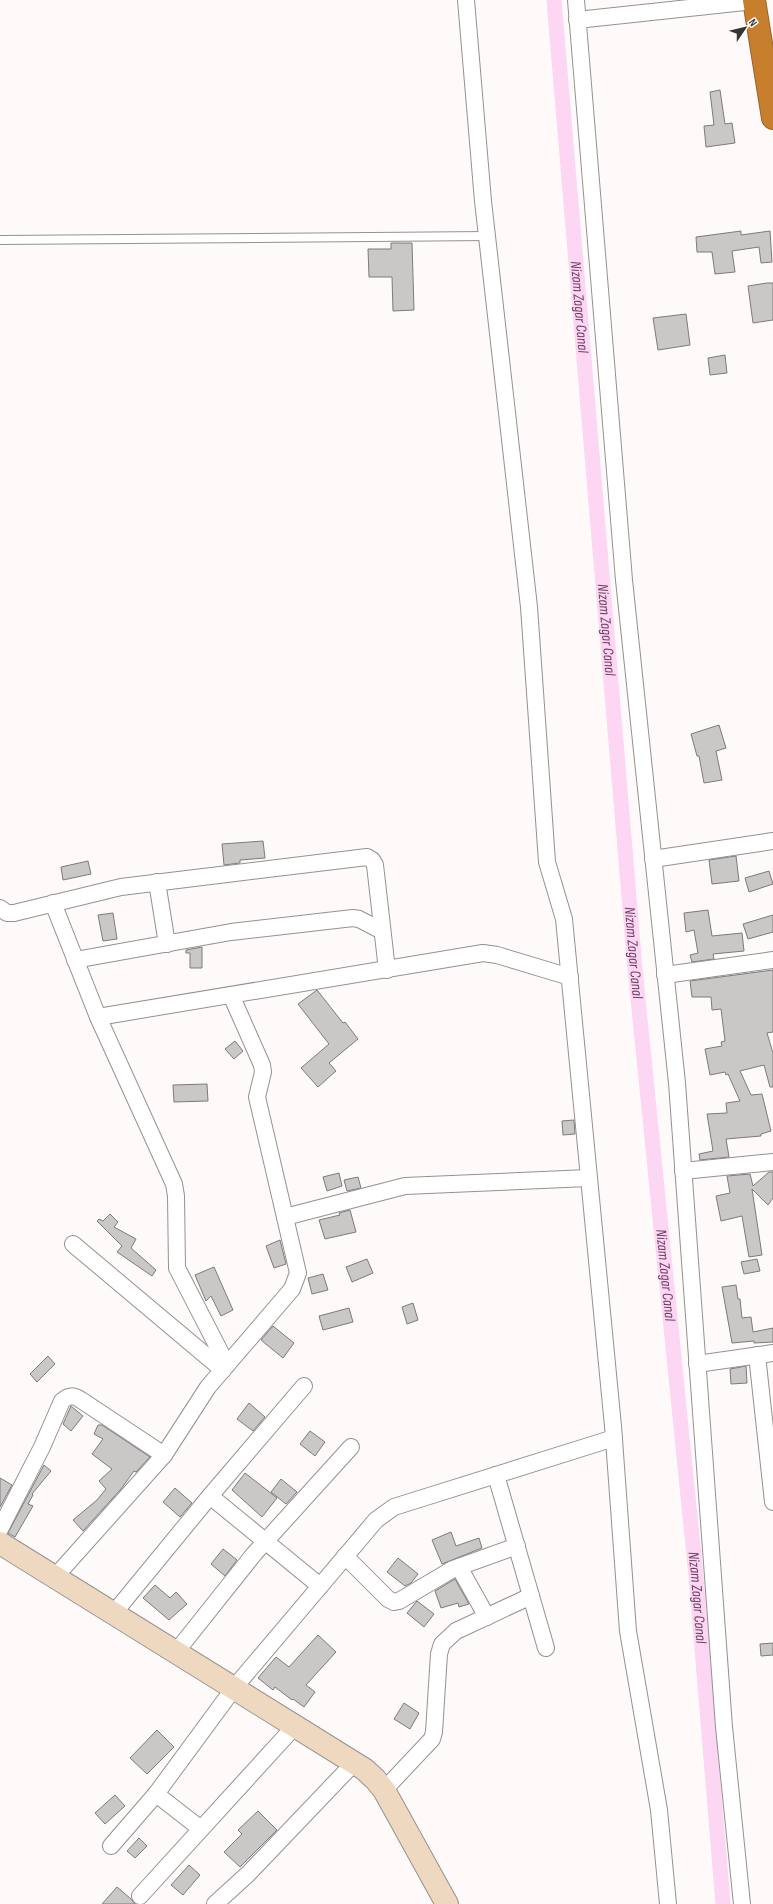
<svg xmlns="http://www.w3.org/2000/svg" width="773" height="1904" viewBox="0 0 773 1904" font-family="'Sofia Sans Condensed',sans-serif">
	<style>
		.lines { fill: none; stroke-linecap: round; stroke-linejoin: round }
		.canal { stroke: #fcd6f2; stroke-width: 15 }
		.building { fill: #cac7c7; stroke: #7e7a7b }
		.lane-casing { stroke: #959191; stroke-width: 10 }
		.street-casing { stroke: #959191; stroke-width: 18 }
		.secondary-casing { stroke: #959191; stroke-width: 24 }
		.highway-casing { stroke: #946530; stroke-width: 24 }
		.lane { stroke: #fff; stroke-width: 8 }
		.street { stroke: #fff; stroke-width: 16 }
		.secondary { stroke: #eed9c0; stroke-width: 22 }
		.highway { stroke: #c77f2e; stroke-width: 22 }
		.labels { text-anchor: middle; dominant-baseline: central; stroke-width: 3; stroke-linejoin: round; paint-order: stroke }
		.water-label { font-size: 15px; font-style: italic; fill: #6e3e63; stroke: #fefaf9 }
	</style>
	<rect width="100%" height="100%" fill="#fefaf9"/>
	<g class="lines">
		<path class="canal" id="s1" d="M554 0 635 969 696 1576 723 1904"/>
	</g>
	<g class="building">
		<path d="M720 90 725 124 732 123 735 143 706 147 704 126 714 125 710 92Z"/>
		<path d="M741 231V235L770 231 772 262 761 263 759 247 732 251 735 272 715 274 712 252H697L696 237Z"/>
		<path d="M391 243H412L414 310 393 311 392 277H369L368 249H391Z"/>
		<path d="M767 283H773V320L753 323 748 286Z"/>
		<path d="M686 314 690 345 658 350 653 318Z"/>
		<path d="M725 355 727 373 710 375 708 358Z"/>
		<path d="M719 725 726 748 716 751 722 780 704 783 699 756H697L691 734Z"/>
		<path d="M263 841 265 858 240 860V863L224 865 222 844Z"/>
		<path d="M736 856 739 881 712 884 709 860Z"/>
		<path d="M88 861 91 874 63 880 61 867Z"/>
		<path d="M769 871 773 884 749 892 745 878Z"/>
		<path d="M708 910 712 936 742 933 744 951 713 954 714 959 692 962 690 955 698 953 694 930 686 932 684 913Z"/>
		<path d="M113 913 117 939 103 941 98 915Z"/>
		<path d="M773 915V932L748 939 743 924Z"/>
		<path d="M202 947V968H190V953H186V950Z"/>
		<path d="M773 970V1032L767 1033 773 1053V1087H770L764 1065 740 1071 751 1095 762 1094 771 1131 761 1134V1136L726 1139 729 1157 700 1160 699 1154 713 1151 707 1114 727 1113 726 1103 740 1101 728 1074 726 1075 725 1072 710 1075 705 1049 722 1046 721 1042 725 1041 721 1009 712 1010 711 997H692L690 981Z"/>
		<path d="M317 990 343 1023 345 1022 358 1039 329 1063 336 1071 318 1087 301 1068 329 1044 298 1004Z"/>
		<path d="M235 1041 243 1051 234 1059 225 1049Z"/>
		<path d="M207 1084 208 1101 174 1102 173 1085Z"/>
		<path d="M574 1120 575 1134 563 1135 562 1121Z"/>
		<path d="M769 1172H773V1198L768 1205 752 1189 762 1255 749 1257 742 1216 721 1221 716 1196 730 1193 727 1176 750 1174 753 1186Z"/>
		<path d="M339 1173 342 1186 327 1191 323 1177Z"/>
		<path d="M358 1177 361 1188 347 1191 344 1180Z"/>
		<path d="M350 1210 356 1232 325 1239 319 1220 340 1215 339 1213Z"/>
		<path d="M110 1214 118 1222 114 1227 136 1239 131 1248 156 1270 152 1276 117 1252 122 1246 97 1221 99 1219 103 1221Z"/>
		<path d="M280 1240 286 1264 274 1268 266 1246Z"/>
		<path d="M367 1259 373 1273 352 1282 346 1267Z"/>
		<path d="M757 1259 760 1271 744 1274 741 1262Z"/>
		<path d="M214 1267 233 1310 221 1316 211 1296 206 1301 195 1275Z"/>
		<path d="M323 1274 328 1290 312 1294 308 1278Z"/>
		<path d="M736 1285 738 1299H740L742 1318 751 1317 753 1332 773 1328V1342L754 1343V1341L732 1343 722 1287Z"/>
		<path d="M413 1303 418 1320 407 1324 402 1307Z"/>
		<path d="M349 1308 353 1322 323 1330 319 1316Z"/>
		<path d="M273 1326 294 1343 283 1358 261 1340Z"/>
		<path d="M48 1356 55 1364 37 1382 30 1374Z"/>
		<path d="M746 1366 747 1383 731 1384 730 1369Z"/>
		<path d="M249 1403 265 1417 253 1431 237 1419Z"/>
		<path d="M71 1406 83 1416 71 1431 63 1424Z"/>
		<path d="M98 1425H102L150 1457 136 1472 134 1471 121 1489 83 1531 73 1520 97 1500 106 1489 99 1481 112 1469 92 1454 103 1439 94 1434Z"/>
		<path d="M310 1431 325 1442 315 1456 300 1444Z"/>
		<path d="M44 1465 51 1471 32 1494 33 1495 28 1504 33 1506 15 1537 8 1533Z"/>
		<path d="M245 1473 277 1498 262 1517 232 1490Z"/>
		<path d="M0 1478 12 1485 0 1507Z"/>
		<path d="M281 1479 297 1492 286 1504 271 1492Z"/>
		<path d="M175 1488 192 1503 180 1517 163 1502Z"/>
		<path d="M451 1532 456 1546 479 1538 482 1548 442 1564 432 1540Z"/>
		<path d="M223 1549 237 1560 225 1576 211 1564Z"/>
		<path d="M398 1558 418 1574 411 1583 405 1586 387 1572Z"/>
		<path d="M455 1579 469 1604 459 1607 458 1603 441 1608 435 1591Z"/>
		<path d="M155 1585 170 1598 176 1592 187 1604 169 1620 143 1598Z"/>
		<path d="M417 1601 434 1614 424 1627 407 1613Z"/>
		<path d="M318 1635 336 1652 306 1685 315 1692 304 1707 293 1699 292 1700 275 1687 273 1690 258 1678 276 1657 289 1667Z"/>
		<path d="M773 1643V1655L761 1656 760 1644Z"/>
		<path d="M404 1703 419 1713 410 1729 394 1719Z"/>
		<path d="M157 1730 174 1747 147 1774 130 1758Z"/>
		<path d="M115 1795 125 1806 105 1824 95 1813Z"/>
		<path d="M258 1811 277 1830 240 1867 224 1852 242 1834 238 1830Z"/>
		<path d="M139 1838 147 1846 135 1858 127 1851Z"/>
		<path d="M189 1865 200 1875 183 1895 171 1885Z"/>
		<path d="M117 1887 131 1899 135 1904H102Z"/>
	</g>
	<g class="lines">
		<defs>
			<path id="lane" d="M0 240 488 236"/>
			<g id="street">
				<path d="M466 0 483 201 529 607 547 862 564 919 613 1426 628 1631 659 1810 668 1904"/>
				<path d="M576 0 624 580 677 1083 724 1727 742 1904"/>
				<path d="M577 20 754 1"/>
				<path d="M653 859 773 841"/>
				<path d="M157 882 167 944"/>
				<path d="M53 903 98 1017 174 1184 176 1196 177 1268 227 1365"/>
				<path d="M0 908 7 913H14L121 887 367 857 372 860 375 865 387 970"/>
				<path d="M75 960 231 932 353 918 359 919 382 931"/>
				<path d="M665 975 773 960"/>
				<path d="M98 1017 483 953 497 955 570 977"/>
				<path d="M683 1171 773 1162"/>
				<path d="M285 1217 405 1186 588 1178"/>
				<path d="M73 1244 223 1370"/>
				<path d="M757 1355 773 1502"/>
				<path d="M697 1364 773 1353"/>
				<path d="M496 1475 546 1648"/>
				<path d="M210 1496 320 1586"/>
				<path d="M0 1529 42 1447 62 1401C69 1395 73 1395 81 1400L164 1455"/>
				<path d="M345 1556 388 1599 394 1602 399 1601 453 1569 517 1546"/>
				<path d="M459 1567 487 1617"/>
				<path d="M55 1577 164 1455 208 1387 292 1289 298 1273 257 1097 263 1072 262 1065 231 995"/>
				<path d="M114 1613 210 1496 304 1386"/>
				<path d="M176 1652 254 1554 351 1447"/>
				<path d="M384 1790 432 1739 434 1732 439 1654 442 1644 456 1631 531 1596"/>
				<path d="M156 1794 201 1829"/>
				<path d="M111 1846 156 1794 234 1688 376 1520 394 1507 614 1438"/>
				<path d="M140 1896 295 1726"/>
				<path d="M215 1904 248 1874 354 1763"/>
			</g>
			<path id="secondary" d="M0 1543 364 1769 375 1779 384 1790 447 1904"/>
			<path id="highway" d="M754 0 773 118"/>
		</defs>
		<use href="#lane" class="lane-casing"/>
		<use href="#street" class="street-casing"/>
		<use href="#secondary" class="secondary-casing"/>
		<use href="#highway" class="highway-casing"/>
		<use href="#lane" class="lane"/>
		<use href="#street" class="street"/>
		<use href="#secondary" class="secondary"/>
		<use href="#highway" class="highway"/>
	</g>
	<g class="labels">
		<g class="water-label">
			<text stroke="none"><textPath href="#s1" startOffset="308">Nizam Zagar Canal</textPath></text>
			<text stroke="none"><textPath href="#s1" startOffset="632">Nizam Zagar Canal</textPath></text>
			<text stroke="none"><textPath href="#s1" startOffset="956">Nizam Zagar Canal</textPath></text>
			<text stroke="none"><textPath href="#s1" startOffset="1280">Nizam Zagar Canal</textPath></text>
			<text stroke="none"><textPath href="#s1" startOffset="1604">Nizam Zagar Canal</textPath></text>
		</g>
	</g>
	<g transform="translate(745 28) rotate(55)" stroke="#fefaf9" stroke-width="3" paint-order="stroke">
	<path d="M0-3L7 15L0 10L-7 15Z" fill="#363535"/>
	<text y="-6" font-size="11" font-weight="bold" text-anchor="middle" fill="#363535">N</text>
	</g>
</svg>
